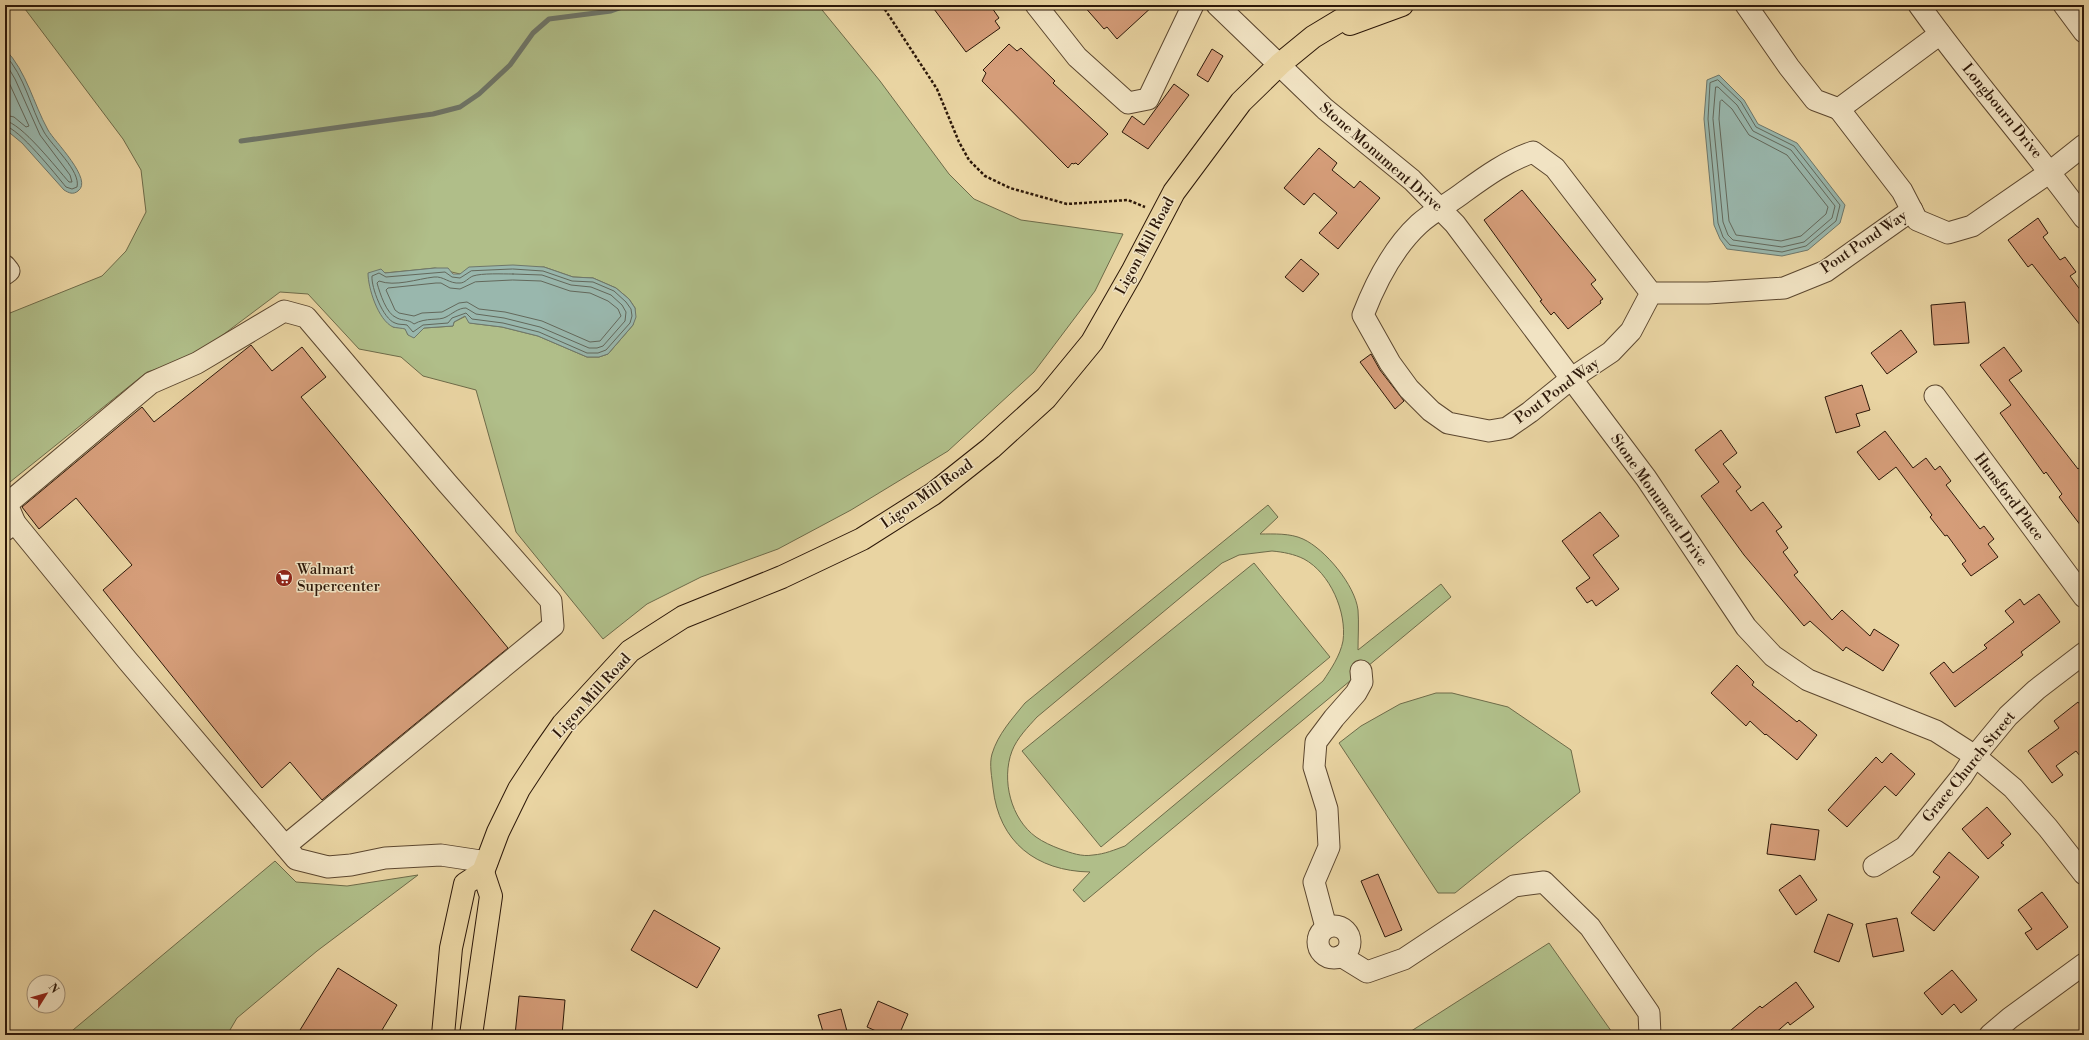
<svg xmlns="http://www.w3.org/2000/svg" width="2089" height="1040" viewBox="0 0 2089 1040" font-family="'Libre Bodoni',serif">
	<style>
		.green { fill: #b0be89; stroke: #6e6b49; fill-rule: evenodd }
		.water { fill: #99b7ad; stroke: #6e776b }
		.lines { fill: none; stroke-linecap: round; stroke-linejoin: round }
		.shore { stroke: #63685b; stroke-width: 1 }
		.stream { stroke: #6e776b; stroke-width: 5 }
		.building { fill: #d59d79; stroke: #2d1809 }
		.minor-casing { stroke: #5c472f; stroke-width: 23 }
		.major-casing { stroke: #2d1809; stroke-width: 24 }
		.path { stroke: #2d1809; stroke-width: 2.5; stroke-dasharray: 3 2; stroke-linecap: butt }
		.minor { stroke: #f1e3c3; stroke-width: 21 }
		.major { stroke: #e9d4a2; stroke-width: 22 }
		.labels { text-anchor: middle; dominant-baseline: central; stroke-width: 3; stroke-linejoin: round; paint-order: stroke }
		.street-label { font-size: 15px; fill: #2d1809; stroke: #f1e3c3 }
		.poi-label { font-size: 15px; fill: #2d1809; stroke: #f1e3c3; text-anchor: start }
	</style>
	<rect width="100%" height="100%" fill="#e9d4a2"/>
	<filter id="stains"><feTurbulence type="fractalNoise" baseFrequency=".005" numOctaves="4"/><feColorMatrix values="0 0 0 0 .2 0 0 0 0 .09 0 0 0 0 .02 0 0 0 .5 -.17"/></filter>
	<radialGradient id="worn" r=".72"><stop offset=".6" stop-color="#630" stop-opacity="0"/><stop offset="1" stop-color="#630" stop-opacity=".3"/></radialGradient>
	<g class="green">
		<path d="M22 5H818L880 81 949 174 974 199 1021 220 1123 234 1095 291 1034 372 948 451 851 510 778 549 701 577 647 604 603 639 516 532 476 390 423 376 401 357 359 349 308 294 280 292 192 358 147 372 5 486V315L102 276 126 251 146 212 141 170 123 139ZM544 267 573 277 593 278 616 288 629 299 635 308 633 325 608 354 599 357H587L538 336 502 327 470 323 466 316 454 322 453 326 424 328 408 335 405 328 393 327 385 273 435 268 460 274Z"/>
		<path d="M1268 505 1278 517 1260 534C1274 534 1290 533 1303 539 1325 549 1355 585 1358 610 1359 623 1358 637 1358 650L1441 584 1451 597 1084 902 1073 890 1090 872C1036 871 999 842 993 788 992 778 989 764 992 754 998 734 1012 719 1025 703ZM1272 551C1283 552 1294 554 1304 559 1330 573 1347 612 1343 641 1340 656 1331 669 1323 681L1125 846C1114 850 1105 854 1093 855 1082 857 1071 853 1060 849 1052 846 1043 842 1036 837 1011 819 1001 780 1012 751 1017 738 1028 727 1037 717L1222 563 1239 555Z"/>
		<path d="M1254 563 1330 657 1101 847 1022 751Z"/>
		<path d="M1436 693H1452L1508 707 1571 750 1580 792 1455 893H1438L1339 743 1361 726 1400 704Z"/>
		<path d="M275 861 296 882 347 886 418 875 317 951 237 1018 227 1035H67Z"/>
		<path d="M1549 943 1614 1035H1405Z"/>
	</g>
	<g class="water">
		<path d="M5 49C27 72 33 103 48 130 54 141 94 180 78 191 73 195 69 193 64 190L22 143 5 129Z"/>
		<path d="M1719 75 1744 100 1758 124 1797 143 1845 205 1840 223 1808 250 1782 256 1727 249 1720 239 1714 225 1704 119 1707 80Z"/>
		<path d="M513 265 544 267 573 277 593 278 616 288 629 299 635 308 636 317 633 325 608 354 599 357H587L538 336 502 327 469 323 465 316 454 322 453 326 424 328 414 338 408 335 405 329C402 328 396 328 393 327 378 320 368 288 368 273L381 269 385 273 435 268H448L453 274H460L469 267Z"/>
	</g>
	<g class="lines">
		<g class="shore">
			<path d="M5 55C25 76 30 107 44 132 52 146 81 171 77 187L72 189 66 187C56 175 19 128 5 126"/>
			<path d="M5 62 15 79 40 135 70 175 72 182H69C57 169 21 122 5 121"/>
			<path d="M5 74 29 126 26 127 14 117 5 115"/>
			<path d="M1718 80 1741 102 1756 127 1794 146 1840 205 1836 221 1806 246 1782 252 1730 245 1723 237 1718 223 1708 119 1710 83Z"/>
			<path d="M1716 87H1718L1737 105 1753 131 1791 150 1835 206 1832 218 1804 242 1782 247 1733 240 1728 235 1723 222 1713 119Z"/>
			<path d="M1722 100 1732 109 1749 135 1787 155 1828 207 1826 214 1801 236 1781 241 1736 235 1729 221 1719 119 1720 102Z"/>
			<path d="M513 269 543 271 572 281 593 282 614 291 626 302 631 309 632 316 630 323 606 350 598 353H587L539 332 503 323 472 319 466 313 452 318 448 323 423 325 413 332 407 325C403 324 399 325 395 323 383 319 371 287 372 276L379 273 386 277 445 272 452 277 460 278 471 271Z"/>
			<path d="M513 274 542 275 571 285 591 287 611 295 622 305 626 312 625 321 603 346 597 348H589L540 327 504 318 476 314 466 308C458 308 452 314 446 317 439 321 426 317 414 324 408 319 403 321 397 318 386 314 380 293 377 283L379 281C395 287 417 279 434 277 444 276 449 284 460 283 465 283 468 278 473 276 482 273 502 274 513 274Z"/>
			<path d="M513 280 541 281 570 291 590 293 608 301 618 309 621 316 600 341 590 342 542 321 505 312 479 309 467 302 459 303 442 312 422 313 414 316 399 313 395 310 386 290 388 288 436 283H441L450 288 460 289 475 282Z"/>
		</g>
		<path class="stream" d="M241 141 433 114 460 107 479 94 510 65 533 33 549 19 611 11 628 5"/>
	</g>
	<g class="building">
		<path d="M931 5H990L999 18 995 21 1000 28 966 52Z"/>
		<path d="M1083 5H1154L1117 39 1107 27 1104 29Z"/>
		<path d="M1009 44 1017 51 1021 48 1055 81 1053 83 1108 134 1078 165 1076 163 1073 164 1072 163 1068 168 982 81 986 73 983 70Z"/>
		<path d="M1212 49 1223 56 1208 82 1197 75Z"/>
		<path d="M1174 84 1189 95 1148 149 1122 132 1132 116 1144 125Z"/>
		<path d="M1319 148 1337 163 1332 170 1354 188 1360 181 1380 198 1338 249 1319 233 1337 213 1314 193 1304 205 1284 188Z"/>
		<path d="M1522 190 1596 280 1591 284 1603 299 1600 301 1601 303 1568 329 1554 312 1551 315 1540 301 1542 300 1484 220Z"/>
		<path d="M2038 218 2048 233 2043 237 2060 260 2065 257 2076 272 2070 276 2084 295V330L2032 264 2028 267 2008 240Z"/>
		<path d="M1301 259 1319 274 1303 292 1285 277Z"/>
		<path d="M1965 302 1969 343 1934 345 1931 305Z"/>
		<path d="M1901 330 1917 352 1887 374 1871 353Z"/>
		<path d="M251 345 272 371 302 347 326 377 301 397 508 648 322 800 290 762 262 788 103 590 132 565 76 498 39 529 22 507 142 407 154 422Z"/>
		<path d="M2004 347 2022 371 2009 380 2078 469 2084 464V530L2059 497 2062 494 2046 472 2044 474 2000 413 2011 405 1980 365Z"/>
		<path d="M1371 354 1380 370 1404 401 1395 409 1360 362Z"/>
		<path d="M1862 385 1870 410 1856 414 1860 426 1836 433 1825 397Z"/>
		<path d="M1721 430 1737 453 1723 464 1741 487 1736 491 1751 511 1763 502 1782 527 1776 531 1788 548 1783 552 1798 572 1794 575 1832 620 1842 610 1870 636 1874 629 1899 645 1883 671 1846 647 1843 651 1810 621 1804 626 1744 555 1701 496 1719 482 1695 450Z"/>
		<path d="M1885 431 1913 468 1926 458 1935 470 1940 466 1951 481 1946 485 1980 529 1984 526 1994 539 1988 544 1998 557 1971 576 1962 564 1966 561 1947 535 1945 536 1930 517 1932 515 1896 467 1879 480 1857 452Z"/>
		<path d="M1600 512 1619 536 1593 555 1619 589 1596 606 1592 600 1587 603 1576 588 1590 578 1562 541Z"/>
		<path d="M2039 594 2060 622 2021 652 2023 655 1955 707 1930 673 1944 662 1953 673 1987 648 1984 645 2014 622 2005 611 2020 599 2024 605Z"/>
		<path d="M1737 665 1754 682 1752 685 1797 722 1799 720 1817 735 1797 760 1766 734 1765 735 1750 721 1746 726 1711 693Z"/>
		<path d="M2078 702 2084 710V761L2076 751 2056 766 2063 775 2052 783 2028 751 2059 728 2054 721Z"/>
		<path d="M1891 753 1915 774 1896 796 1885 786 1847 827 1828 810 1876 757 1882 763Z"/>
		<path d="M1987 807 2011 834 2001 843 2004 845 1988 859 1962 829Z"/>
		<path d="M1771 824 1819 830 1815 860 1767 854Z"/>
		<path d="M1949 852 1979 877 1934 931 1911 913 1940 877 1933 872Z"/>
		<path d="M1378 874 1402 930 1385 937 1361 881Z"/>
		<path d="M1800 875 1817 900 1796 915 1779 890Z"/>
		<path d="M2042 892 2068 927 2037 950 2025 933 2032 929 2018 910Z"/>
		<path d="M654 910 720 948 697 988 631 950Z"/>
		<path d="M1828 914 1853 924 1839 962 1814 952Z"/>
		<path d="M1897 918 1904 951 1873 957 1866 924Z"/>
		<path d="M338 968 397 1005 379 1035H297Z"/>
		<path d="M1952 970 1977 1000 1961 1013 1954 1004 1942 1015 1924 993Z"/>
		<path d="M1796 982 1814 1007 1790 1025 1788 1022 1773 1035H1725L1760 1006 1762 1008Z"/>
		<path d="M519 996 565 1000 562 1035H515Z"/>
		<path d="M878 1001 908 1014 899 1035H885L867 1027Z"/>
		<path d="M841 1009 848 1035H824L818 1015Z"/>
	</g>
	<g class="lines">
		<defs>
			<g id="minor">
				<path d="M1036 5 1077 57 1128 103 1148 99 1193 5"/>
				<path d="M1217 5 1325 109 1412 180 1455 224 1646 478 1746 627 1773 656 1808 680 1936 731 1975 756 2013 788 2048 828 2084 874"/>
				<path d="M1746 5 1789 67 1815 100 1839 109 1940 34"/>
				<path d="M1919 5C1971 78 2031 145 2084 218"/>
				<path d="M2064 5 2084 32"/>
				<path d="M1839 109 1902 191 1917 220 1948 233 1972 226 2050 172 2084 145"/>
				<path d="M5 266 9 271 5 274"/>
				<path d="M1651 293 1555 168 1533 152C1507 161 1486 176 1464 192 1450 203 1432 212 1419 224 1394 247 1375 284 1363 315L1390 363 1409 389 1431 411 1448 423 1489 431 1507 428 1530 412 1572 378 1611 352 1631 331 1651 293H1708L1784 288 1826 271 1912 210"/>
				<path d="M1935 396 2084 597"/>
				<path d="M15 523 7 504 151 383 197 363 284 311 306 317 447 483 551 601 553 626 285 846"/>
				<path d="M5 530 15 523 127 660 296 859 328 867 351 865 385 858 441 855 487 862"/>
				<path d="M1874 866 1905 847 1962 776 1975 756 2008 716 2036 690 2084 653"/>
				<circle cx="1334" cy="942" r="16"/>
				<path d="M1326 927 1314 882 1329 847 1327 809 1314 767 1316 742 1334 718 1356 693 1362 682 1361 671"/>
				<path d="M1341 956 1367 972 1404 959 1514 886 1544 882 1590 927 1649 1013 1650 1035"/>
				<path d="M1990 1035 2010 1018 2084 964"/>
			</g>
			<g id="major">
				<path d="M1350 24 1402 5"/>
				<path d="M443 1035 451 948 465 884 483 872 498 832 519 789 542 754 563 724 630 651 683 617 782 577 862 539 933 494 991 448 1046 398 1092 342 1132 272 1174 192 1241 102 1280 64 1313 37 1366 5"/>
				<path d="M471 1035 491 896 483 872"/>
			</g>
		</defs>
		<use href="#minor" class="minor-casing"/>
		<use href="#major" class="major-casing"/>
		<path class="path" d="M882 5 937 89 959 142 969 160 985 176 1010 188 1067 204 1128 200 1145 207"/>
		<use href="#minor" class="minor"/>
		<use href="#major" class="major"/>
	</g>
	<defs>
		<symbol id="supermarket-disc" viewBox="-11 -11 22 22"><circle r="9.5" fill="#8f2418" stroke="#f1e3c3"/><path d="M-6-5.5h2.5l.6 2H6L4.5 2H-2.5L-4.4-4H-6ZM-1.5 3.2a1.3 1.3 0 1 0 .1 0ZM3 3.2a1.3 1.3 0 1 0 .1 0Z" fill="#fff"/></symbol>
	</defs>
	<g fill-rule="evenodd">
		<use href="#supermarket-disc" x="274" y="568" width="20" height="20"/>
	</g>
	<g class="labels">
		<g class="street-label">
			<text transform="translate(2002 111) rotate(51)">Longbourn Drive</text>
			<text transform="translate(1381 157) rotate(41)">Stone Monument Drive</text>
			<text transform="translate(1864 242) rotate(-34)">Pout Pond Way</text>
			<text transform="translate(1145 246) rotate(-62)">Ligon Mill Road</text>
			<text transform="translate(1557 391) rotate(-36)">Pout Pond Way</text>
			<text transform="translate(927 494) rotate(-35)">Ligon Mill Road</text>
			<text transform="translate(2009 497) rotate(53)">Hunsford Place</text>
			<text transform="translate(1659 500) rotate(55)">Stone Monument Drive</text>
			<text transform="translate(592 696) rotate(-48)">Ligon Mill Road</text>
			<text transform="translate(1969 767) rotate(-51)">Grace Church Street</text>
		</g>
		<g class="poi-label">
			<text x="297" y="569">Walmart<tspan x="297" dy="17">Supercenter</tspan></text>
		</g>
	</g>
	<rect width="2089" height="1040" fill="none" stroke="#e9d4a2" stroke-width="20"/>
	<rect x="6" y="6" width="2077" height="1028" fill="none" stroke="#2d1809" stroke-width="2"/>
	<rect x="10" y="10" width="2069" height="1020" fill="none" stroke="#2d1809"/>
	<g transform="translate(46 994) rotate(53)"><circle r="19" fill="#f1e3c3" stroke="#a39279"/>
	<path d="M0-3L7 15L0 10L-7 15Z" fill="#8f2418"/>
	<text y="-6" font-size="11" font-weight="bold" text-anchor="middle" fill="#2d1809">N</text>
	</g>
	<rect width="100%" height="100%" filter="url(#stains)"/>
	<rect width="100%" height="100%" fill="url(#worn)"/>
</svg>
